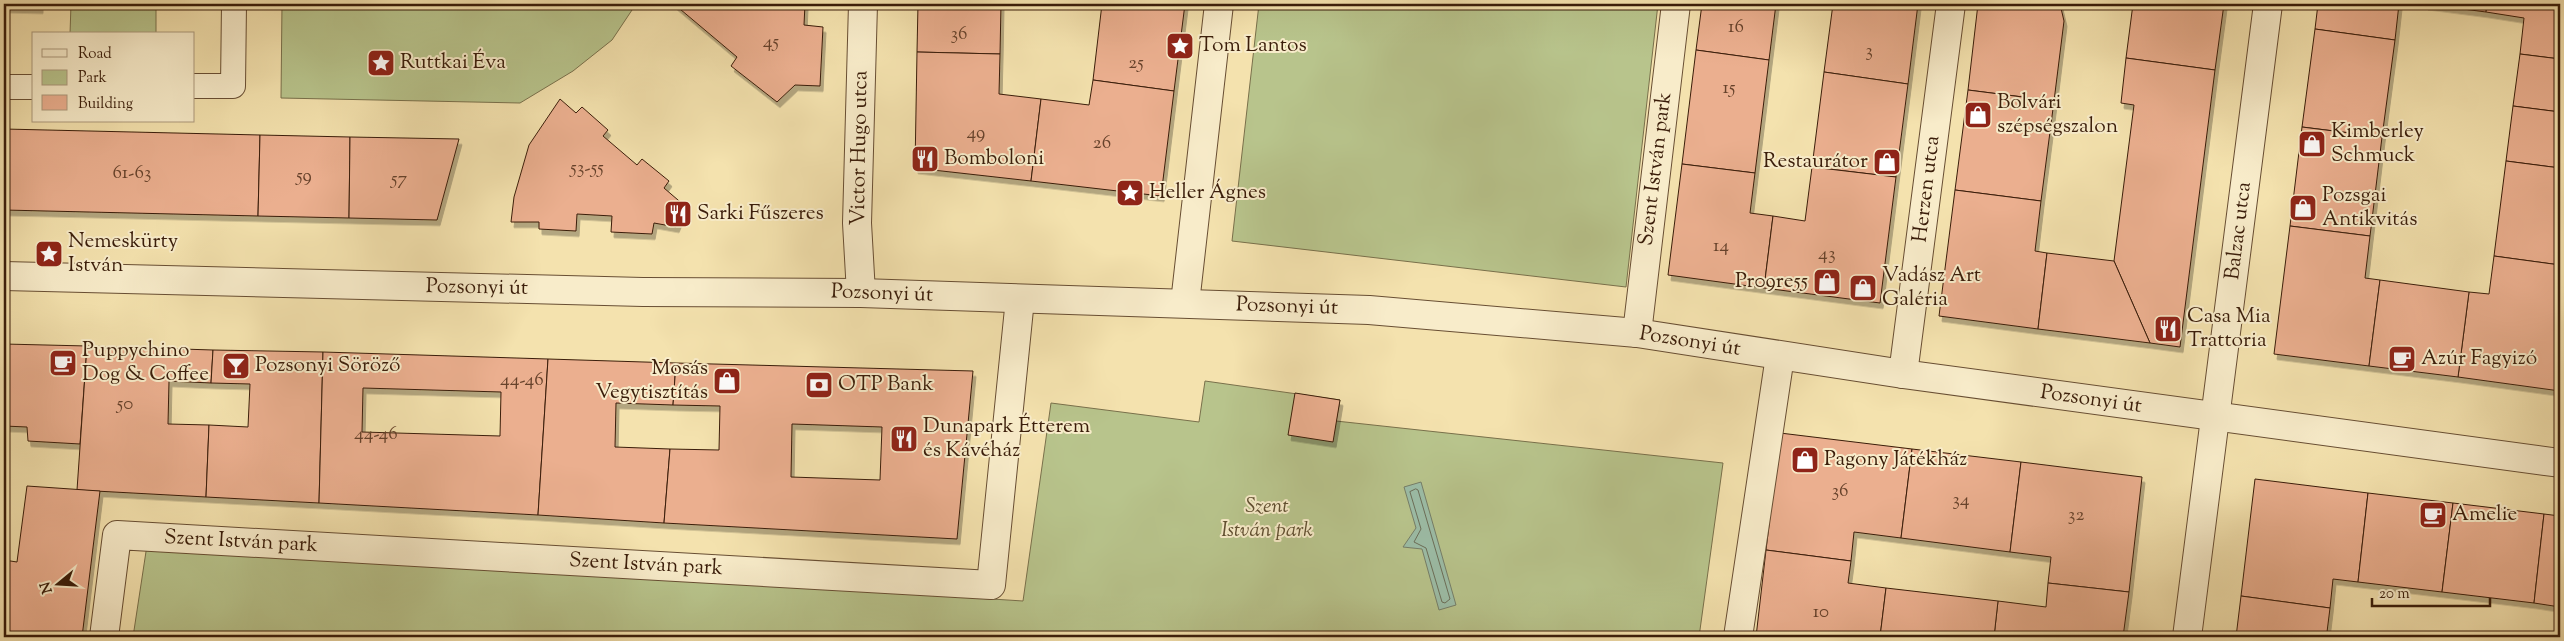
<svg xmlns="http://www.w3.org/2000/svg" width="2564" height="641" viewBox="0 0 2564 641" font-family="'Sorts Mill Goudy',serif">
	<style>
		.green { fill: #b8c48c; stroke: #79704b }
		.water { fill: #9cbea8; stroke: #757e69 }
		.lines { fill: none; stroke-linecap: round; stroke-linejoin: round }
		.shore { stroke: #6b6e59; stroke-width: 1 }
		.building { fill: #ebaf8f; stroke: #3a1d0a; fill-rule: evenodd; filter: url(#shadow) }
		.lane-casing { stroke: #684e33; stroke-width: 26 }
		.street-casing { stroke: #684e33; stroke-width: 30 }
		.lane { stroke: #f8ecca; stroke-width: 24 }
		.street { stroke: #f8ecca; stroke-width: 28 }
		.labels { text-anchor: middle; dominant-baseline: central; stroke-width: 4; stroke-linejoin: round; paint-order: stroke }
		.number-label { font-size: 19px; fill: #66422b }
		.poi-label { font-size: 21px; fill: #3a1d0a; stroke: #f8ecca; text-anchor: start }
		.street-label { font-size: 21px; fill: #3a1d0a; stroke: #f8ecca }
		.park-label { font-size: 21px; font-style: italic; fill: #604f31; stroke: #f8ecca }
	</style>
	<defs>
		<filter id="shadow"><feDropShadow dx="3" dy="5.5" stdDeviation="0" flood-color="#0004"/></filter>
	</defs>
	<rect width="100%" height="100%" fill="#f4e2ae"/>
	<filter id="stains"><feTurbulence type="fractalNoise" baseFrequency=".004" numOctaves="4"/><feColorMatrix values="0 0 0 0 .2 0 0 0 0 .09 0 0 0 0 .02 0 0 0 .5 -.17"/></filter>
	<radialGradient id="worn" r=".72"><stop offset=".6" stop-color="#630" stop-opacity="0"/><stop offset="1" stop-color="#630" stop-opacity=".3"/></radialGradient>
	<g class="green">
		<path d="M71 4H156V34H70Z"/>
		<path d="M282 4H636L612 40 573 71 520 103 281 98Z"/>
		<path d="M1259 4H1658L1626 287 1232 241Z"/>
		<path d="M1205 381 1340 400 1336 421 1723 463 1699 637H133L147 545 1023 601 1051 403 1199 422Z"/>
	</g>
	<path class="water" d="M1421 482 1456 605 1439 610 1422 549 1403 547 1416 528 1404 487Z"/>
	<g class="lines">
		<path class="shore" d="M1416 489 1418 490 1450 599 1445 603 1442 602 1426 548 1414 542 1421 529 1410 492Z"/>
	</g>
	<g class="building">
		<path d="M4 4H40V8L4 7Z"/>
		<path d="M674 4H805L804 25 823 27 820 86 795 85 777 102 731 66 737 57Z"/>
		<path d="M918 4H1001L1000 54 917 52Z"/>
		<path d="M1102 4H1185L1174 91 1093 80Z"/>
		<path d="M1702 4H1776L1769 60 1696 50Z"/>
		<path d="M1833 4H1918L1908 84 1824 72Z"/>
		<path d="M1978 4H2060L2064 21 2054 101 1968 90Z"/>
		<path d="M2133 4H2224L2215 70 2126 58Z"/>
		<path d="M2318 4H2399L2395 40 2315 29Z"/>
		<path d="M2425 4H2487L2486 12Z"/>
		<path d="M2487 4H2560V59L2520 54 2524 18 2486 12Z"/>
		<path d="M2315 29 2395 40 2382 137 2302 127Z"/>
		<path d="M1696 50 1769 60 1755 173 1682 164Z"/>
		<path d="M917 52 1000 54 999 94 1041 99 1031 181 915 168Z"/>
		<path d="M2520 54 2560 59V112L2513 106Z"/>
		<path d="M2126 58 2215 70 2180 347 2150 343 2114 261 2134 105 2121 103Z"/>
		<path d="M1824 72 1908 84 1896 177 1812 167Z"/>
		<path d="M1093 80 1174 91 1161 196 1031 181 1041 99 1089 105Z"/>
		<path d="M1968 90 2054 101 2041 201 1955 190Z"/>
		<path d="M560 99 576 113 582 107 608 130 603 136 637 165 642 159 669 181 664 188 685 206 676 227 654 223 652 234 611 232 612 216 577 214 576 231 539 229V222H511L514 197 529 145Z"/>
		<path d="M2513 106 2560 112V168L2506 161Z"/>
		<path d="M2302 127 2382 137 2370 236 2290 226Z"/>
		<path d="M4 129 260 135 258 216 4 210Z"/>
		<path d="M260 135 350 137 349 218 258 216Z"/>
		<path d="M350 137 459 139 437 220 349 218Z"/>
		<path d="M2506 161 2560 168V265L2494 256Z"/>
		<path d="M1682 164 1755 173 1750 213 1773 216 1764 288 1668 275Z"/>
		<path d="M1812 167 1896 177 1880 303 1764 288 1773 216 1805 221Z"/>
		<path d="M1955 190 2041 201 2035 251 2047 253 2038 329 1939 316Z"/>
		<path d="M2290 226 2370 236 2365 278 2380 280 2369 366 2274 354Z"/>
		<path d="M2047 253 2114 261 2150 343 2038 329Z"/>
		<path d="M2494 256 2560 265V391L2458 377 2469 292 2489 294Z"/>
		<path d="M2380 280 2469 292 2458 377 2369 366Z"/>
		<path d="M4 344 87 346 80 444 28 441 27 427 4 426Z"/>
		<path d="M87 346 213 350 211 383 169 381 168 424 209 425 206 497 77 490Z"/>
		<path d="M213 350 323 352 319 503 206 497 209 425 248 427 250 384 211 383Z"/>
		<path d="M323 352 548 359 538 515 319 503ZM363 388 501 392 500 436 362 432Z"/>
		<path d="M548 359 676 363 673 405 616 403 615 447 670 449 664 523 538 515Z"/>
		<path d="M676 363 973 371 957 539 664 523 670 449 719 450 720 406 673 405ZM792 424 882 427 880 480 791 477Z"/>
		<path d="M1295 393 1340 400 1333 442 1288 435Z"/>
		<path d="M1780 433 1912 449 1901 538 1854 532 1851 561 1766 550Z"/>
		<path d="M1912 449 2021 462 2010 552 1901 538Z"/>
		<path d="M2021 462 2142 477 2129 592 2048 583 2051 557 2010 552Z"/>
		<path d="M2255 479 2368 493 2358 582 2333 579 2330 608 2241 596Z"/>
		<path d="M27 486 100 491 82 637H4V560L17 562Z"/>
		<path d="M2368 493 2453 503 2442 592 2358 582Z"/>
		<path d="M2453 503 2544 514 2534 603 2442 592Z"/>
		<path d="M2544 514 2560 516V607L2534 603Z"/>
		<path d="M1766 550 1851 561 1848 583 1886 588 1880 637H1756Z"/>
		<path d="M2048 583 2129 592 2123 637H1994L1998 601 2046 607Z"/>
		<path d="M1886 588 1998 601 1994 637H1880Z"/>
		<path d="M2241 596 2330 608 2327 632 2351 635V637H2236Z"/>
	</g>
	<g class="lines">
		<defs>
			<g id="lane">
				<path d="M194 86H233L234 4"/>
				<path d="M4 87H34"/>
			</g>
			<g id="street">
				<path d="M4 276 643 292 861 293 1369 310 1637 333 1903 374 2560 463"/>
				<path d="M861 293 857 223 863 4"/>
				<path d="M1185 303 1219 4"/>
				<path d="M1637 333 1676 4"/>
				<path d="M1903 374 1951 4"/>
				<path d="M104 637 117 535 991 585 1020 299"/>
				<path d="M1738 637 1780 356"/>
				<path d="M2187 637 2268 4"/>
			</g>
		</defs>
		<use href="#lane" class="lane-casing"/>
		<use href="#street" class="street-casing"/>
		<use href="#lane" class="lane"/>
		<use href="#street" class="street"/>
	</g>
	<defs>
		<symbol id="sight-square" viewBox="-11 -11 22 22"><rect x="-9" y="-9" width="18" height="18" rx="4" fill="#8f2418" stroke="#f8ecca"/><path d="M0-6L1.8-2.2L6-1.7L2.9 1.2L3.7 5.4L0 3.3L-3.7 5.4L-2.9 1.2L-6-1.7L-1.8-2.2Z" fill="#fff"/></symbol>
		<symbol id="shop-square" viewBox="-11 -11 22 22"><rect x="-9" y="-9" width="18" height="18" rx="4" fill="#8f2418" stroke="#f8ecca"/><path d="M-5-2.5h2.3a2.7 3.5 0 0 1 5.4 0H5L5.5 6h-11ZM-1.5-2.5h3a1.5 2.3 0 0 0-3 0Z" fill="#fff"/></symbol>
		<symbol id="restaurant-square" viewBox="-11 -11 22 22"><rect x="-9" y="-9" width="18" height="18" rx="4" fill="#8f2418" stroke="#f8ecca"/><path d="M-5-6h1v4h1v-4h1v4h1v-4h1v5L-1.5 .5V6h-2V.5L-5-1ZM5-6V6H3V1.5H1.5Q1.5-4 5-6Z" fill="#fff"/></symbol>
		<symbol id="cafe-square" viewBox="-11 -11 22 22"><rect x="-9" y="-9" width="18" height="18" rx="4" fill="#8f2418" stroke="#f8ecca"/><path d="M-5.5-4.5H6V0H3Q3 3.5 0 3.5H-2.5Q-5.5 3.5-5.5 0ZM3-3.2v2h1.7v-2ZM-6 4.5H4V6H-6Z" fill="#fff"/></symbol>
		<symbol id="bar-square" viewBox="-11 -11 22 22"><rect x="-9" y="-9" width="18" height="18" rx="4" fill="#8f2418" stroke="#f8ecca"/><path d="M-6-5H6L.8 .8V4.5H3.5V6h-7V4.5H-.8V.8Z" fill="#fff"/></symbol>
		<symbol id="bank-square" viewBox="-11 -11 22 22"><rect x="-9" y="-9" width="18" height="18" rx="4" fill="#8f2418" stroke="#f8ecca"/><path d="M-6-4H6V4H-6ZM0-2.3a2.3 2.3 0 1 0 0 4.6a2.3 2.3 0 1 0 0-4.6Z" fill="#fff"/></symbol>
	</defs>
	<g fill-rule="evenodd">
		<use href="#sight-square" x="1164" y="30" width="32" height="32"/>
		<use href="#sight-square" x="365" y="47" width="32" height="32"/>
		<use href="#shop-square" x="1962" y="99" width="32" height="32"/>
		<use href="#shop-square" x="2296" y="128" width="32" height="32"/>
		<use href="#restaurant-square" x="909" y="143" width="32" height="32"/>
		<use href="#shop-square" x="1871" y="146" width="32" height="32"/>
		<use href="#sight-square" x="1114" y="177" width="32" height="32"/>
		<use href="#shop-square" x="2287" y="192" width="32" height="32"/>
		<use href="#restaurant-square" x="662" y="198" width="32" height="32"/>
		<use href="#sight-square" x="33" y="238" width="32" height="32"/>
		<use href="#shop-square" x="1811" y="266" width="32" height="32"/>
		<use href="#shop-square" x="1847" y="272" width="32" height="32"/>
		<use href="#restaurant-square" x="2152" y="313" width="32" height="32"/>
		<use href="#cafe-square" x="2386" y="343" width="32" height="32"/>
		<use href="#cafe-square" x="47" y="347" width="32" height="32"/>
		<use href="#bar-square" x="220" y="350" width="32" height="32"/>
		<use href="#shop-square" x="711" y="365" width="32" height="32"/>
		<use href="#bank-square" x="803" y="369" width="32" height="32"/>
		<use href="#restaurant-square" x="888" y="423" width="32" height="32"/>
		<use href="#shop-square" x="1789" y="444" width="32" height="32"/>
		<use href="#cafe-square" x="2417" y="499" width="32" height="32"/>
	</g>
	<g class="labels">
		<g class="number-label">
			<text x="1736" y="27">16</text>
			<text x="959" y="34">36</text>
			<text x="771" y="42">45</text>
			<text x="1869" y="51">3</text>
			<text x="1136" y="63">25</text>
			<text x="1729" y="88">15</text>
			<text x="976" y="133">49</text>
			<text x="1102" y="143">26</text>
			<text x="587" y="168">53-55</text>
			<text x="132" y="173">61-63</text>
			<text x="304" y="176">59</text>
			<text x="399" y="179">57</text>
			<text x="1721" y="246">14</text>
			<text x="1827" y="254">43</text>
			<text x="522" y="380">44-46</text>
			<text x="125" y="404">50</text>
			<text x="376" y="434">44-46</text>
			<text x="1840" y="491">36</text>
			<text x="1961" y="500">34</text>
			<text x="2076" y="515">32</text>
			<text x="1821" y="612">10</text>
		</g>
		<g class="poi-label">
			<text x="1199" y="46">Tom Lantos</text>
			<text x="400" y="63">Ruttkai Éva</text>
			<text x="1997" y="103">Bolvári<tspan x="1997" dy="24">szépségszalon</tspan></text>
			<text x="2331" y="132">Kimberley<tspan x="2331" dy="24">Schmuck</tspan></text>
			<text x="944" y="159">Bomboloni</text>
			<text x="1868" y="162" text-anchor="end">Restaurátor</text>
			<text x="1149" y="193">Heller Ágnes</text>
			<text x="2322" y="196">Pozsgai<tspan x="2322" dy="24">Antikvitás</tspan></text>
			<text x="697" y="214">Sarki Fűszeres</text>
			<text x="68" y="242">Nemeskürty<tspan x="68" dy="24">István</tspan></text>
			<text x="1882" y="276">Vadász Art<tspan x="1882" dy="24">Galéria</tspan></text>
			<text x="1808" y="282" text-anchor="end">Pr09re55</text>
			<text x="2187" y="317">Casa Mia<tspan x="2187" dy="24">Trattoria</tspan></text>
			<text x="82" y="351">Puppychino<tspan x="82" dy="24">Dog &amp; Coffee</tspan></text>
			<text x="2421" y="359">Azúr Fagyizó</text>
			<text x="255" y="366">Pozsonyi Söröző</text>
			<text x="708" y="369" text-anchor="end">Mosás<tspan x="708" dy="24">Vegytisztítás</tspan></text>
			<text x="838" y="385">OTP Bank</text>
			<text x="923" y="427">Dunapark Étterem<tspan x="923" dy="24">és Kávéház</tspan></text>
			<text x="1824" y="460">Pagony Játékház</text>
			<text x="2452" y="515">Amelie</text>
		</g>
		<g class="street-label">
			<text transform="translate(860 148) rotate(-89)">Victor Hugo utca</text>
			<text transform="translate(1656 169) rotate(-83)">Szent István park</text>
			<text transform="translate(1927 189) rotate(-83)">Herzen utca</text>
			<text transform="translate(2239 231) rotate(-83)">Balzac utca</text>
			<text transform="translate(477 288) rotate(1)">Pozsonyi út</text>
			<text transform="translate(882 294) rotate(2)">Pozsonyi út</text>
			<text transform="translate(1287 307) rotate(2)">Pozsonyi út</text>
			<text transform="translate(1690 342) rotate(9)">Pozsonyi út</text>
			<text transform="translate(2091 400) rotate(8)">Pozsonyi út</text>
			<text transform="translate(241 542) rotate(3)">Szent István park</text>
			<text transform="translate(646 565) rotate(3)">Szent István park</text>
		</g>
		<g class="park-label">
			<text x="1267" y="507">Szent<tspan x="1267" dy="24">István park</tspan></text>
		</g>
	</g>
	<rect width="2564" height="641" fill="none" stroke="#f4e2ae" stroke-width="20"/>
	<rect x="5" y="5" width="2554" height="631" fill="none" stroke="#3a1d0a" stroke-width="2.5"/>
	<rect x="10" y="10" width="2544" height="621" fill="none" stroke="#3a1d0a"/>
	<rect x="32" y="32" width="162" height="90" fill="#f8ecca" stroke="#ac997d"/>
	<rect x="42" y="49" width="25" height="8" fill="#f8ecca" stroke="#ac997d"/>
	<text x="78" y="58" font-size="15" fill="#3a1d0a">Road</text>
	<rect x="42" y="70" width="25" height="15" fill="#b8c48c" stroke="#ac997d"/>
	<text x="78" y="82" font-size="15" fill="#3a1d0a">Park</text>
	<rect x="42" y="95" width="25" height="15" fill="#ebaf8f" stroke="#ac997d"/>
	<text x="78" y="108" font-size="15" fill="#3a1d0a">Building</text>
	<g transform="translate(58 584) rotate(252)" stroke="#f8ecca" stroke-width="4" paint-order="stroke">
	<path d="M0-4L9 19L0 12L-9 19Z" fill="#3a1d0a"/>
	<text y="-8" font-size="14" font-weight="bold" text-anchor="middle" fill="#3a1d0a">N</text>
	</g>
	<path d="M2372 598v8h118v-8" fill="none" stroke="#3a1d0a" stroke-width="2.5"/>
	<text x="2379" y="598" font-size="15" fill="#3a1d0a" stroke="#f8ecca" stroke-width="4" paint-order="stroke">20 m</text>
	<rect width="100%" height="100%" filter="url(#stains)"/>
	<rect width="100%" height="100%" fill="url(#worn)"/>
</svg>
